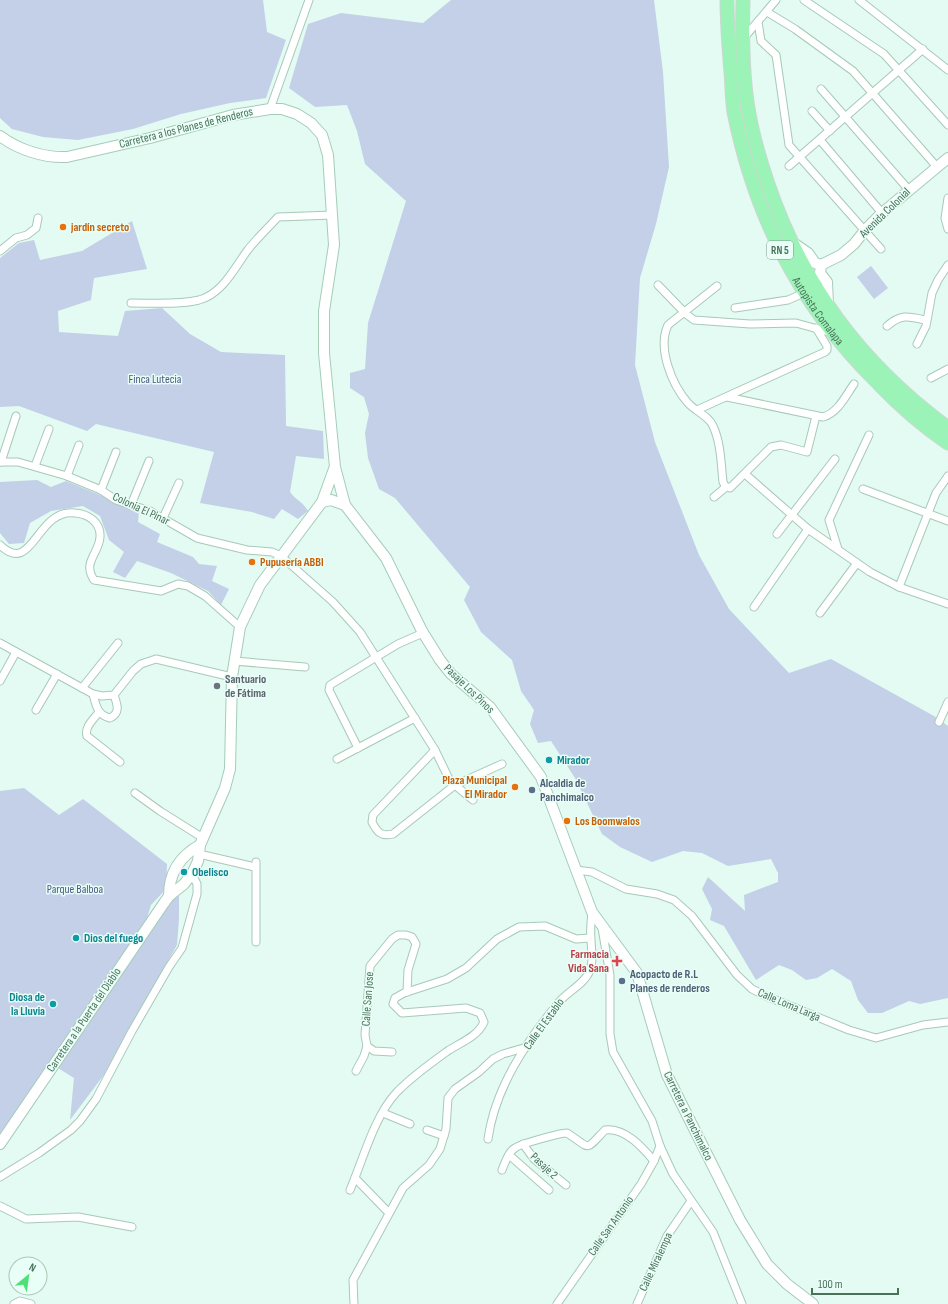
<svg xmlns="http://www.w3.org/2000/svg" width="948" height="1304" viewBox="0 0 948 1304" font-family="'Sofia Sans Condensed',sans-serif">
	<style>
		.green { fill: #c3d0e8 }
		.lines { fill: none; stroke-linecap: round; stroke-linejoin: round }
		.street-casing { stroke: #a8c9b9; stroke-width: 9 }
		.secondary-casing { stroke: #a6ccb9; stroke-width: 12 }
		.highway-casing { stroke: #ccd8d1; stroke-width: 15 }
		.street { stroke: #fff; stroke-width: 7 }
		.secondary { stroke: #fff; stroke-width: 10 }
		.highway { stroke: #9cf3b7; stroke-width: 13 }
		.food-dot { fill: #e8710a; stroke: #e9fef7; stroke-width: 1.5 }
		.worship-dot { fill: #6b7280; stroke: #e9fef7; stroke-width: 1.5 }
		.culture-dot { fill: #0f9aa8; stroke: #e9fef7; stroke-width: 1.5 }
		.service-dot { fill: #5c6f8a; stroke: #e9fef7; stroke-width: 1.5 }
		.health-dot { fill: #e0444e; stroke: #e9fef7; stroke-width: 1.5 }
		.labels { text-anchor: middle; dominant-baseline: central; stroke-width: 3; stroke-linejoin: round; paint-order: stroke }
		.shield { fill: #e9fef7; stroke: #7a9c8a; stroke-width: 1 }
		.shield-label { font-size: 11px; font-weight: bold; fill: #4a725b }
		.street-label { font-size: 12px; fill: #4a725b; stroke: #e9fef7 }
		.food-label { font-size: 12px; font-weight: bold; fill: #c56008; stroke: #e9fef7; text-anchor: start }
		.park-label { font-size: 12px; fill: #495783; stroke: #e9fef7 }
		.worship-label { font-size: 12px; font-weight: bold; fill: #5b616d; stroke: #e9fef7; text-anchor: start }
		.culture-label { font-size: 12px; font-weight: bold; fill: #0d838f; stroke: #e9fef7; text-anchor: start }
		.service-label { font-size: 12px; font-weight: bold; fill: #4e5e75; stroke: #e9fef7; text-anchor: start }
		.health-label { font-size: 12px; font-weight: bold; fill: #be3a42; stroke: #e9fef7; text-anchor: end }
	</style>
	<rect width="100%" height="100%" fill="#e3fbf3"/>
	<g class="green">
		<path d="M0 0H263L267 32 286 40 266 98 230 103 181 114 133 129 78 140 43 137 12 129 0 118Z"/>
		<path d="M451 0H654L663 72 669 167 656 224 640 278 635 365 655 442 699 555 729 609 789 673 831 659 934 716 948 726V998L920 1004 909 1001 882 1013H868L858 1000 851 981 832 969 817 978 806 980 792 970 779 965 756 980 724 926 710 920 712 909 702 889 708 877 745 911 744 895 778 882V873L771 859 728 866 702 853 683 851 652 862 620 847 602 834 575 778 551 741 538 743 530 724 534 710 521 691 512 660 481 632 464 600 470 587 395 498 379 489 368 458 365 433 369 414 364 397 350 388V373L365 369 368 323 406 201 365 164 357 131 347 105 315 107 289 88 308 24 341 13 423 23Z"/>
		<path d="M132 221 147 269 94 278 91 300 58 311 59 332 118 336 125 311 162 308 190 334 221 352 285 355 286 426 323 431 324 459 296 456 290 492C296 500 303 502 308 511L298 519 282 509 274 519 252 512 200 503 214 452 96 424 87 431 19 406 0 407V258L19 243 34 240 40 260 82 251Z"/>
		<path d="M871 266 888 288 874 299 857 277Z"/>
		<path d="M37 480 51 487 66 481 139 511 138 522 160 534 157 542 193 557 199 564 217 566 212 581 229 589 221 605 208 591 171 573 137 561 125 578 113 572 124 552 109 540 100 516 83 506 51 511 30 523 24 543 9 544 0 533V482Z"/>
		<path d="M24 788 59 815 83 799 167 864 166 889 151 905 147 918 0 1136V791Z"/>
		<path d="M179 894V919L177 945 103 1076 70 1120 74 1078 58 1068 171 900Z"/>
	</g>
	<g class="lines">
		<defs>
			<g id="street">
				<path d="M804 0 884 54 948 125"/>
				<path d="M859 0 948 70"/>
				<path d="M767 12 795 29 853 71 937 167"/>
				<path d="M758 22 761 41 776 55 789 145 881 249"/>
				<path d="M743 39 776 0"/>
				<path d="M821 89 909 190"/>
				<path d="M270 109 309 0"/>
				<path d="M812 111 830 131"/>
				<path d="M820 140 882 213"/>
				<path d="M789 166 923 49"/>
				<path d="M948 198 945 218 948 229"/>
				<path d="M0 251 16 238 27 235 36 228 38 218"/>
				<path d="M658 285 686 314 694 320 750 324 796 323 832 333"/>
				<path d="M717 286 668 325C657 348 672 385 688 403 695 411 709 416 713 426 721 443 721 464 723 482L725 486 730 488 771 447 781 445 807 452 816 416"/>
				<path d="M131 303C153 303 177 305 199 300 222 294 234 269 247 251 256 239 268 228 278 217L333 215"/>
				<path d="M735 308 788 300 804 293"/>
				<path d="M887 326C901 314 908 316 925 320"/>
				<path d="M917 344 926 326 932 293 938 280 948 265"/>
				<path d="M931 378 948 369"/>
				<path d="M727 397 823 417C838 413 846 395 854 384"/>
				<path d="M697 410 825 352 827 350V346L816 328"/>
				<path d="M0 462H18L67 476 101 490 116 500 150 511 197 538 247 550 272 552 281 556 333 602 360 632 435 750 450 781 473 800"/>
				<path d="M1 462 16 416"/>
				<path d="M35 466 49 429"/>
				<path d="M745 474 808 529 870 572 899 587 948 604"/>
				<path d="M67 476 79 445"/>
				<path d="M863 489 948 521"/>
				<path d="M101 490 116 452"/>
				<path d="M714 497 726 487"/>
				<path d="M131 505 149 461"/>
				<path d="M163 518 179 483"/>
				<path d="M777 534 835 459"/>
				<path d="M0 545C33 577 36 508 75 513 88 514 101 522 100 537 99 554 82 562 94 580L161 591 178 584 188 586 205 596 240 627"/>
				<path d="M838 549 829 520 869 435"/>
				<path d="M899 587 936 493 948 476"/>
				<path d="M754 607 808 529"/>
				<path d="M820 613 857 563"/>
				<path d="M0 643 93 694 102 696 114 695 133 671 141 664 156 659 232 677"/>
				<path d="M234 661 305 667"/>
				<path d="M0 681 16 652"/>
				<path d="M82 688 118 643"/>
				<path d="M93 694C96 705 97 715 110 718 121 713 117 704 114 695"/>
				<path d="M36 710 57 674"/>
				<path d="M99 712C94 719 84 727 87 736L120 762"/>
				<path d="M939 722 948 702"/>
				<path d="M358 748 329 690 330 685 398 644 423 633"/>
				<path d="M435 750 373 815 372 822C377 832 381 837 393 834L455 785 502 764"/>
				<path d="M337 759 415 718"/>
				<path d="M135 793 160 811 203 838"/>
				<path d="M199 854 255 867"/>
				<path d="M256 862V942"/>
				<path d="M576 870 592 872 626 889 657 894 674 900 692 916 737 975 752 989 766 996 849 1030 876 1038 923 1025 948 1022"/>
				<path d="M602 928 610 975V1034L613 1052 652 1121 660 1146 673 1174 713 1232 742 1304"/>
				<path d="M392 1052 374 1051 367 1046 365 1035 370 966 392 939 398 935H406L412 937 416 944 408 970 407 992"/>
				<path d="M356 1071 364 1056 367 1046"/>
				<path d="M383 1113 410 1124"/>
				<path d="M427 1130 444 1136"/>
				<path d="M488 1139C495 1088 526 1042 559 1002 568 991 585 984 590 970 594 960 591 950 591 939 590 930 591 921 592 912"/>
				<path d="M523 1144 534 1159 566 1185"/>
				<path d="M509 1155 549 1190"/>
				<path d="M502 1170C505 1163 508 1152 515 1148 520 1144 560 1133 567 1133 592 1149 584 1152 605 1130 625 1127 643 1148 654 1161"/>
				<path d="M0 1177 39 1153 71 1130 80 1121 96 1099 132 1031 169 967 182 948 197 894V884L192 874"/>
				<path d="M355 1178 389 1213"/>
				<path d="M350 1190C363 1160 374 1117 396 1093 411 1077 431 1063 449 1050 462 1042 478 1036 484 1022L480 1013 466 1008 402 1013 393 1004 395 998 404 993 447 979 466 968 497 939 519 927 545 926 576 939 590 938"/>
				<path d="M0 1206 26 1219 78 1217 132 1227"/>
				<path d="M14 1304 20 1301 31 1304"/>
				<path d="M354 1304 353 1280 403 1188 429 1165 440 1149 446 1129 448 1098 455 1089 479 1072 493 1059 503 1054 527 1047"/>
				<path d="M557 1304 641 1184 654 1161 660 1146"/>
				<path d="M637 1304 667 1236 691 1201"/>
			</g>
			<g id="secondary">
				<path d="M0 136C19 150 44 158 67 157L150 138 233 115 270 109H282L297 114 311 123 322 135 328 155 334 245 324 311V353L335 467 345 505 386 558 422 631 440 660 451 674 490 707 541 777 592 912 637 973 667 1075 740 1220 767 1264 787 1284 813 1304"/>
				<path d="M792 242 808 253 815 263 821 265 841 255 854 244 866 229 882 213 948 158"/>
				<path d="M821 265 820 273 827 282 828 305"/>
				<path d="M322 502 331 500 345 505"/>
				<path d="M169 896C169 873 180 856 200 845"/>
				<path d="M0 1144 164 903 169 896 184 884 192 874 198 861 200 845 225 788 230 769 232 677 240 627 260 585 322 502 334 469"/>
			</g>
			<g id="highway">
				<path id="s1" d="M727 0C727 24 729 48 731 72 732 85 732 99 734 112 755 218 801 308 879 384 900 406 923 426 948 443"/>
				<path d="M743 0C742 38 742 77 749 114 753 137 760 160 767 181 802 285 860 363 948 428"/>
			</g>
		</defs>
		<use href="#street" class="street-casing"/>
		<use href="#secondary" class="secondary-casing"/>
		<use href="#highway" class="highway-casing"/>
		<use href="#street" class="street"/>
		<use href="#secondary" class="secondary"/>
		<use href="#highway" class="highway"/>
	</g>
	<g class="food-dot">
		<circle cx="63" cy="227" r="4"/>
		<circle cx="252" cy="562" r="4"/>
		<circle cx="515" cy="787" r="4"/>
		<circle cx="567" cy="821" r="4"/>
	</g>
	<circle class="worship-dot" cx="217" cy="686" r="4"/>
	<g class="culture-dot">
		<circle cx="549" cy="760" r="4"/>
		<circle cx="184" cy="872" r="4"/>
		<circle cx="76" cy="938" r="4"/>
		<circle cx="53" cy="1004" r="4"/>
	</g>
	<g class="service-dot">
		<circle cx="532" cy="790" r="4"/>
		<circle cx="622" cy="981" r="4"/>
	</g>
	<path class="health-dot" d="M615 955h4v4h4v4h-4v4h-4v-4h-4v-4h4z"/>
	<g class="labels">
		<rect class="shield" x="767" y="241" width="26" height="18" rx="3"/>
		<g class="shield-label">
			<text x="780" y="250">RN 5</text>
		</g>
		<g class="street-label">
			<text transform="translate(186 128) rotate(-14)">Carretera a los Planes de Renderos</text>
			<text transform="translate(885 213) rotate(-44)">Avenida Colonial</text>
			<text stroke="none"><textPath href="#s1" startOffset="330">Autopista Comalapa</textPath></text>
			<text transform="translate(141 509) rotate(25)">Colonia El Pinar</text>
			<text transform="translate(469 689) rotate(44)">Pasaje Los Pinos</text>
			<text transform="translate(368 999) rotate(-86)">Calle San Jose</text>
			<text transform="translate(789 1005) rotate(23)">Calle Loma Larga</text>
			<text transform="translate(84 1020) rotate(-56)">Carretera a la Puerta del Diablo</text>
			<text transform="translate(544 1024) rotate(-54)">Calle El Establo</text>
			<text transform="translate(688 1116) rotate(64)">Carretera a Panchimalco</text>
			<text transform="translate(544 1166) rotate(43)">Pasaje 2</text>
			<text transform="translate(611 1226) rotate(-55)">Calle San Antonio</text>
			<text transform="translate(656 1262) rotate(-65)">Calle Miralempa</text>
		</g>
		<g class="food-label">
			<text x="71" y="227">jardín secreto</text>
			<text x="260" y="562">Pupusería ABBI</text>
			<text x="507" y="780" text-anchor="end">Plaza Municipal<tspan x="507" dy="14">El Mirador</tspan></text>
			<text x="575" y="821">Los Boomwalos</text>
		</g>
		<g class="park-label">
			<text x="155" y="379">Finca Lutecia</text>
			<text x="75" y="889">Parque Balboa</text>
		</g>
		<g class="worship-label">
			<text x="225" y="679">Santuario<tspan x="225" dy="14">de Fátima</tspan></text>
		</g>
		<g class="culture-label">
			<text x="557" y="760">Mirador</text>
			<text x="192" y="872">Obelisco</text>
			<text x="84" y="938">Dios del fuego</text>
			<text x="45" y="997" text-anchor="end">Diosa de<tspan x="45" dy="14">la Lluvia</tspan></text>
		</g>
		<g class="service-label">
			<text x="540" y="783">Alcaldia de<tspan x="540" dy="14">Panchimalco</tspan></text>
			<text x="630" y="974">Acopacto de R.L<tspan x="630" dy="14">Planes de renderos</tspan></text>
		</g>
		<g class="health-label">
			<text x="609" y="954">Farmacia<tspan x="609" dy="14">Vida Sana</tspan></text>
		</g>
	</g>
	<g transform="translate(28 1276) rotate(29)"><circle r="19" fill="#e9fef7" stroke="#a9c6b9"/>
	<path d="M0-3L7 15L0 10L-7 15Z" fill="#4de076"/>
	<text y="-6" font-size="11" font-weight="bold" text-anchor="middle" fill="#4a725b">N</text>
	</g>
	<path d="M812 1288v6h86v-6" fill="none" stroke="#4a725b" stroke-width="2"/>
	<text x="818" y="1288" font-size="12" fill="#4a725b" stroke="#e9fef7" stroke-width="3" paint-order="stroke">100 m</text>
</svg>
